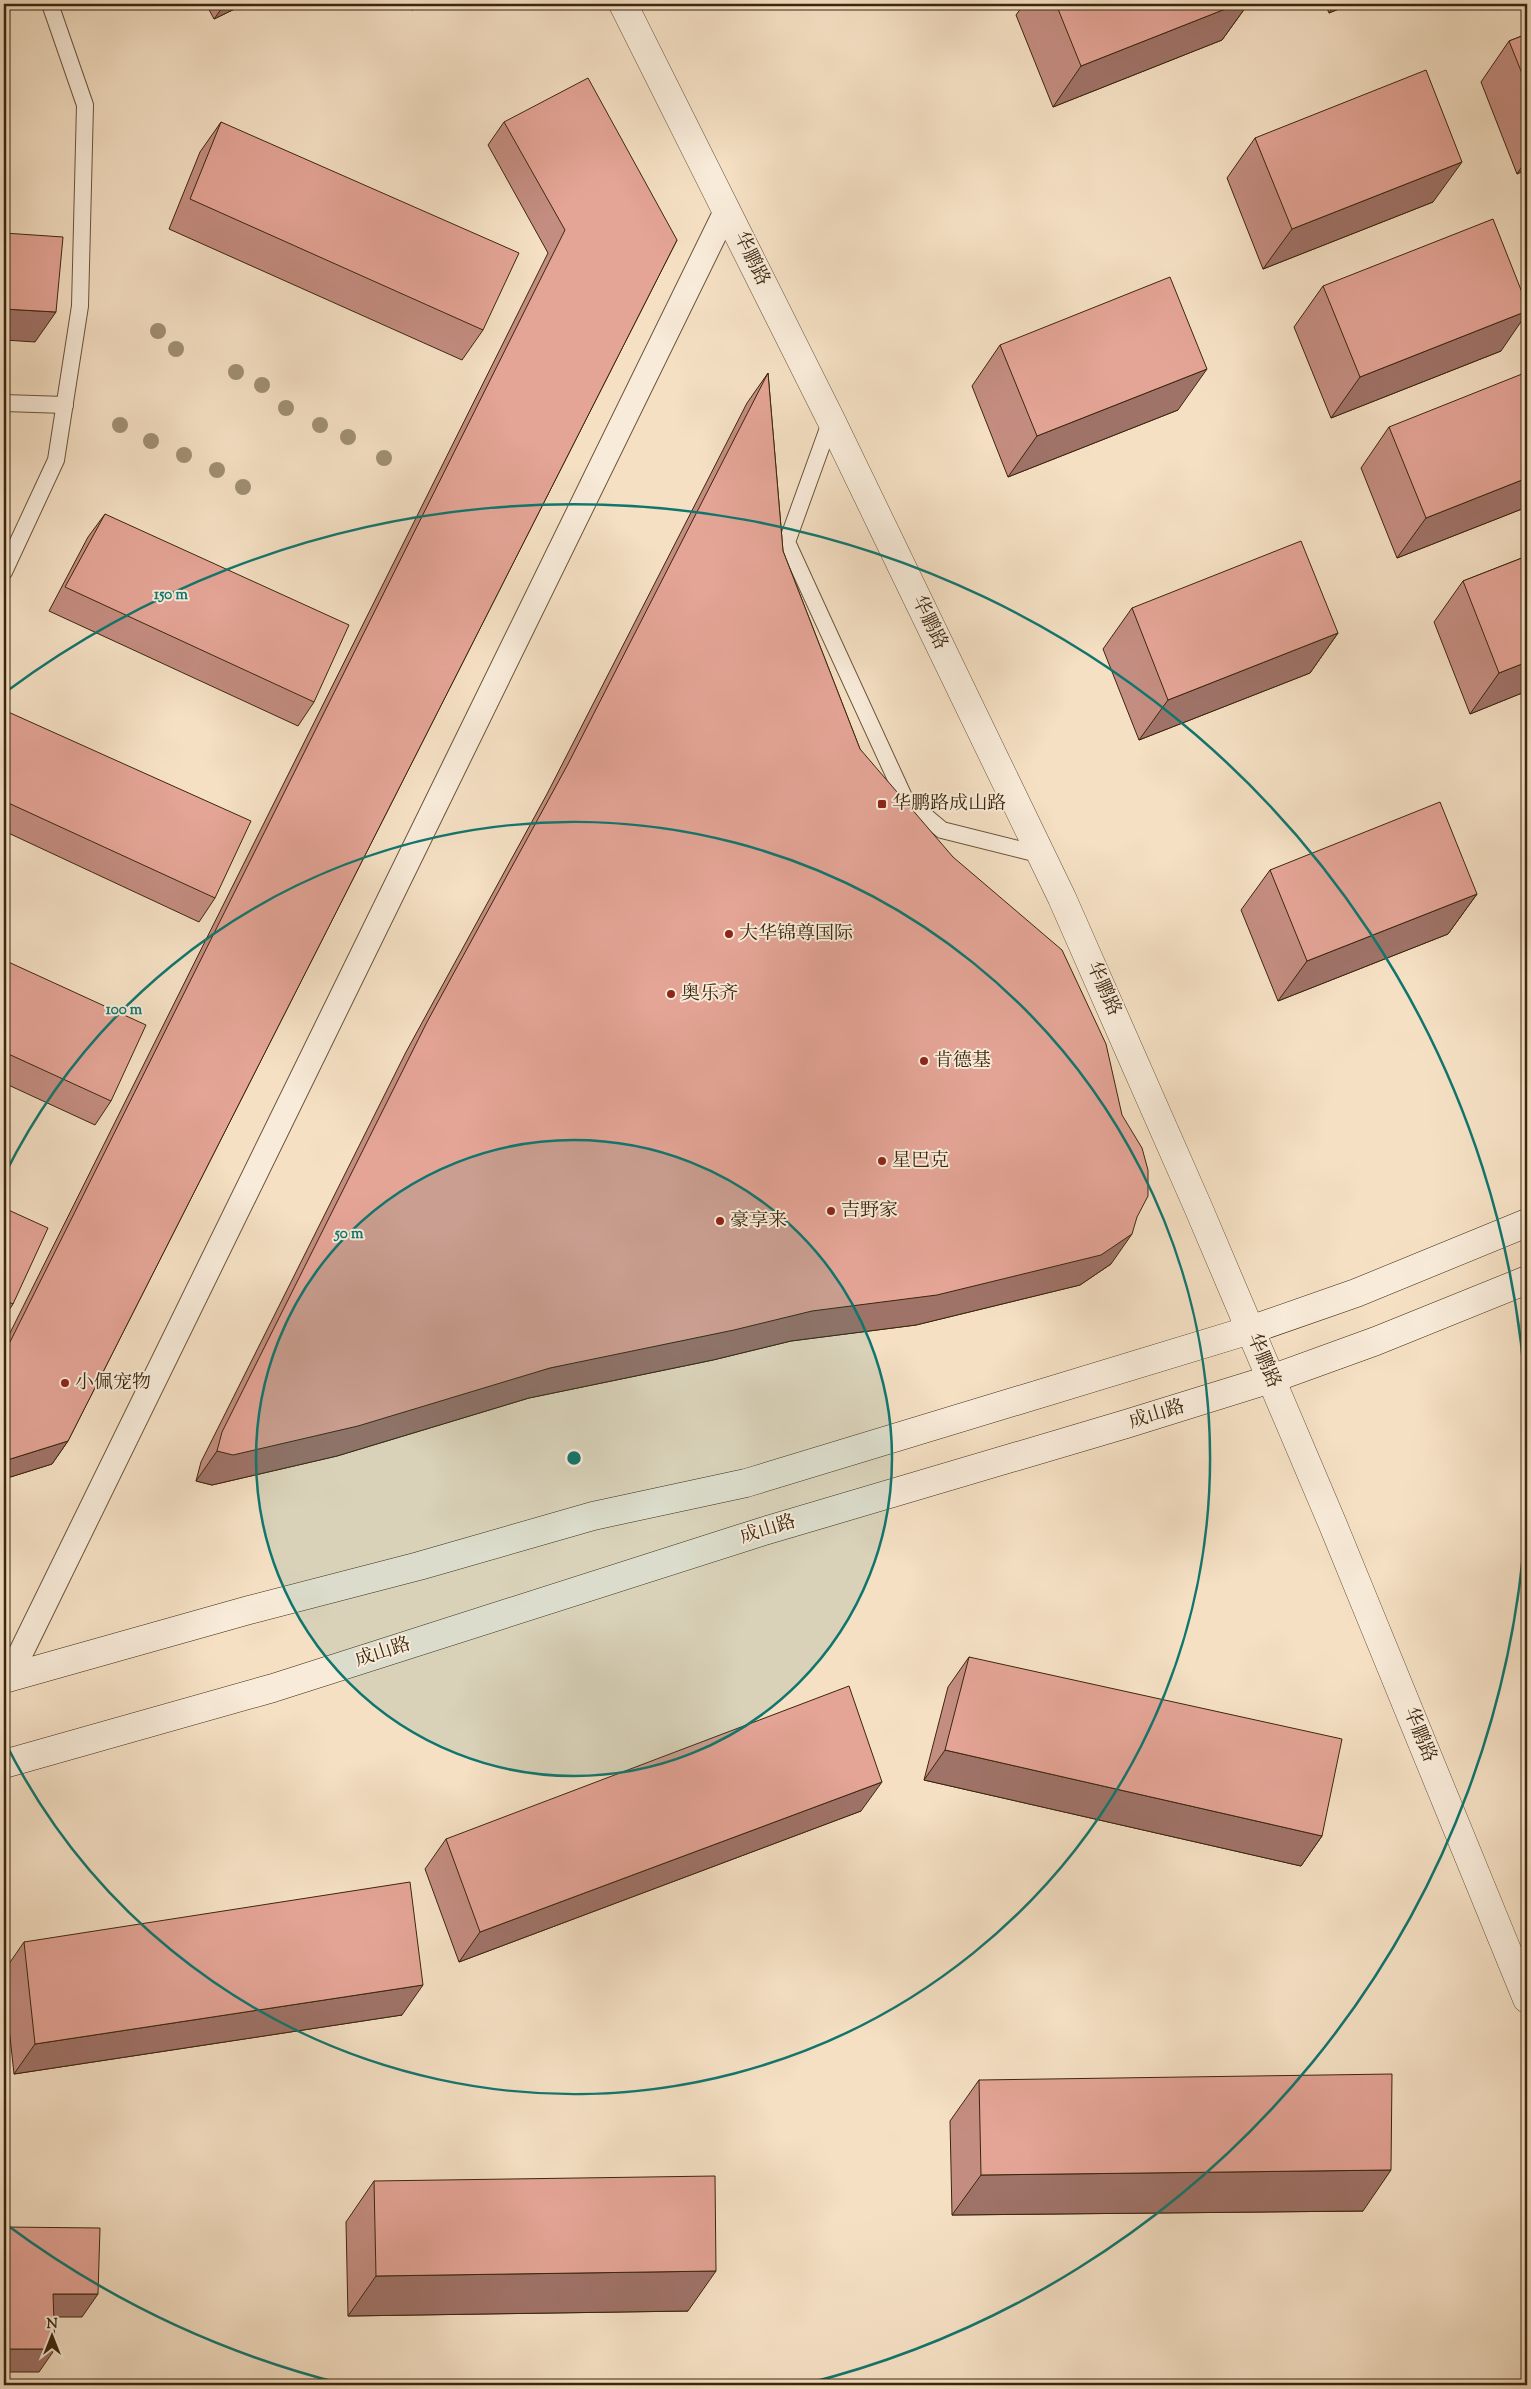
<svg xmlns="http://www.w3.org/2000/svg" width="1531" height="2389" viewBox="0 0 1531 2389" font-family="'Sorts Mill Goudy','Noto Serif SC',serif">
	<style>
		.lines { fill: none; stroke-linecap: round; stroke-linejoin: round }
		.service-casing { stroke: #6a543b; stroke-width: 18 }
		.pedestrian-casing { stroke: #6a543b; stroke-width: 26 }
		.minor-casing { stroke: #6a543b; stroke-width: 29 }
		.secondary-casing { stroke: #3b260d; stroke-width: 29 }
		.service { stroke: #f8ebd9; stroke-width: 16 }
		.pedestrian { stroke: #f8ebd9; stroke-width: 24 }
		.minor { stroke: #f8ebd9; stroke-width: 28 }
		.secondary { stroke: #f8ebd9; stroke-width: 28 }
		.tree { fill: #a08f73 }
		.wall { fill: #c48d81; stroke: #3b260d }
		.shaded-wall { fill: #a07369; stroke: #3b260d }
		.building { fill: #e4a496; stroke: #3b260d }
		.ring { fill: none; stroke: #0f766e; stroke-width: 2.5 }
		.poi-dot { fill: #8f2418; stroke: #f8ebd9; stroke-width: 2 }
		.labels { text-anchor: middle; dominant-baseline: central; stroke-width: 4; stroke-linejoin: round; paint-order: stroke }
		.street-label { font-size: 19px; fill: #3b260d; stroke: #f8ebd9 }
		.poi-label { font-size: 19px; fill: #3b260d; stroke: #f8ebd9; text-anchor: start }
		.centre { fill: #0f766e; stroke: #f8ebd9; stroke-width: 2.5 }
		.ring-label { font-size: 15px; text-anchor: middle; font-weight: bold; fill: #0f766e; stroke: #f8ebd9; stroke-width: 4; stroke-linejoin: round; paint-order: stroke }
	</style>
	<rect width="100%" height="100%" fill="#f5e0c4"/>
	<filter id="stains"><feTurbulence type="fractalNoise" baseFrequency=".004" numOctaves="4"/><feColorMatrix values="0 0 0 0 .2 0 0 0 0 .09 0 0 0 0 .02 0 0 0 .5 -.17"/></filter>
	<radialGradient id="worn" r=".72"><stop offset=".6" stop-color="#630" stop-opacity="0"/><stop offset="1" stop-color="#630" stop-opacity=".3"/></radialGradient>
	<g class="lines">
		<defs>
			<g id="service">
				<path d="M4 403 65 405"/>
				<path d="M831 420 787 542 905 799 942 830 1042 855"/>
				<path d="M4 572 56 460 80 306 85 105 50 4"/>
			</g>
			<path id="pedestrian" d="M9 1677 727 209"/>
			<path id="minor" d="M623 4 831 420 1062 898 1198 1207 1333 1525 1527 1999"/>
			<g id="secondary">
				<path d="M4 1679 249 1610 419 1566 593 1516 746 1483 1250 1330 1356 1293 1527 1223"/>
				<path d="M4 1764 273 1688 761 1532 1126 1424 1271 1379 1376 1341 1527 1280"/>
			</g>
		</defs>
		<use href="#service" class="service-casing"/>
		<use href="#pedestrian" class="pedestrian-casing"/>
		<use href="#minor" class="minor-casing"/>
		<use href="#secondary" class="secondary-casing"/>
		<use href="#service" class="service"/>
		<use href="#pedestrian" class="pedestrian"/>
		<use href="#minor" class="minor"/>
		<use href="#secondary" class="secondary"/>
	</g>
	<g class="tree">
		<circle cx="158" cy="331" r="8"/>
		<circle cx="176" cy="349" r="8"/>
		<circle cx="236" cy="372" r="8"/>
		<circle cx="262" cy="385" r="8"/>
		<circle cx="286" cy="408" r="8"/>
		<circle cx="120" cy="425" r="8"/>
		<circle cx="320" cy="425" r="8"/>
		<circle cx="348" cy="437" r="8"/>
		<circle cx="151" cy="441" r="8"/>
		<circle cx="184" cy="455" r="8"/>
		<circle cx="384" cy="458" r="8"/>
		<circle cx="217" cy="470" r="8"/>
		<circle cx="243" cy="487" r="8"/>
	</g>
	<g class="wall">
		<path d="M206 4H245L214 19Z"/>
		<path d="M409 4H425L412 10Z"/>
		<path d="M1024 4H1248L1222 40 1053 107 1016 15Z"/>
		<path d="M1325 4H1351L1329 13Z"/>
		<path d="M1527 34V169L1517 174 1481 82 1509 41Z"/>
		<path d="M221 122 483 330 462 360 169 229 200 152Z"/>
		<path d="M504 122 677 240 68 1441 52 1464 4 1479V1345L548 253 488 145Z"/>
		<path d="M1255 138 1433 202 1263 269 1227 178Z"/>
		<path d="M1323 286 1501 351 1331 418 1294 327Z"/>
		<path d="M1000 345 1178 410 1008 477 972 386Z"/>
		<path d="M768 373 783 551 860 749 1111 1264 1080 1285 916 1325 791 1341 713 1360 529 1398 337 1456 212 1485 196 1481 201 1462 406 1052 547 794 747 403Z"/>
		<path d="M1389 427 1527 507 1397 558 1361 468Z"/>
		<path d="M105 514 314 702 298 726 49 611 88 537Z"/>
		<path d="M1527 556V691L1470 714 1434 622 1463 581Z"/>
		<path d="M1132 608 1338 633 1310 673 1139 740 1103 649Z"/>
		<path d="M6 711 215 898 199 922 4 831V714Z"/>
		<path d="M1270 870 1477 894 1448 934 1278 1001 1241 910Z"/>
		<path d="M4 960 111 1101 95 1125 4 1083Z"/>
		<path d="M4 1208 13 1304 4 1318Z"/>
		<path d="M969 1657 1322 1836 1301 1866 924 1780 948 1687Z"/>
		<path d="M861 1811 459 1962 425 1869 446 1839Z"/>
		<path d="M24 1942 402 2015 14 2074 4 1981V1971Z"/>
		<path d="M979 2080 1363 2211 952 2215 950 2121Z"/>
		<path d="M374 2181 688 2311 348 2316 346 2222Z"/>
	</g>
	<g class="shaded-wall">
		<path d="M225 4H245L214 19Z"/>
		<path d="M416 4H425L412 10Z"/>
		<path d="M1238 4H1248L1222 40 1053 107 1081 66Z"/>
		<path d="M1335 4H1351L1329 13Z"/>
		<path d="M1527 159V169L1517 174Z"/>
		<path d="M1462 162 1433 202 1263 269 1292 229Z"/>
		<path d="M4 309 56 312 35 342 4 340Z"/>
		<path d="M1527 311V313L1501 351 1331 418 1360 377Z"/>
		<path d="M1207 369 1178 410 1008 477 1037 436Z"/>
		<path d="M1527 478V507L1397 558 1426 518Z"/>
		<path d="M1338 633 1310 673 1139 740 1168 700Z"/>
		<path d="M1527 662V691L1470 714 1499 673Z"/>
		<path d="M1477 894 1448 934 1278 1001 1307 961Z"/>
		<path d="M1132 1234 1111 1264 1080 1285 916 1325 791 1341 713 1360 529 1398 337 1456 212 1485 196 1481 217 1451 550 1368Z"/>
		<path d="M68 1441 52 1464 4 1479V1461Z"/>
		<path d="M945 1750 1322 1836 1301 1866 924 1780Z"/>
		<path d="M882 1782 861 1811 459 1962 480 1932Z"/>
		<path d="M423 1985 402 2015 14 2074 35 2044Z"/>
		<path d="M1391 2170 1363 2211 952 2215 981 2175Z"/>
		<path d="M716 2271 688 2311 348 2316 376 2276Z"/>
		<path d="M53 2294H98L82 2317H37Z"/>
		<path d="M4 2349H55L39 2372H4Z"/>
	</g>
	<g class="building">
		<path d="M1056 4H1238L1081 66Z"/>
		<path d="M1527 34V86L1509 41Z"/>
		<path d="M1426 70 1462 162 1292 229 1255 138Z"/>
		<path d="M588 78 677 240 68 1441 4 1461V1354L565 230 504 122Z"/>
		<path d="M221 122 519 253 483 330 190 199Z"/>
		<path d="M1493 219 1527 305V311L1360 377 1323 286Z"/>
		<path d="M4 233 63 237 56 312 4 309Z"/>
		<path d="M1170 277 1207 369 1037 436 1000 345Z"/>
		<path d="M1527 372V478L1426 518 1389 427Z"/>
		<path d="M768 373 783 551 860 749 953 857 1062 950 1106 1044 1122 1115 1142 1148 1148 1170V1196L1137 1217 1132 1234 1101 1255 937 1295 812 1311 734 1330 550 1368 358 1426 233 1455 217 1451 222 1432 427 1022 568 764Z"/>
		<path d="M105 514 349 625 314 702 65 587Z"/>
		<path d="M1301 541 1338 633 1168 700 1132 608Z"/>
		<path d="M1527 556V662L1499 673 1463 581Z"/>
		<path d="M6 711 251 821 215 898 4 801V714Z"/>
		<path d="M1440 802 1477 894 1307 961 1270 870Z"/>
		<path d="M4 960 146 1025 111 1101 4 1052Z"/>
		<path d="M4 1208 48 1228 13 1304 4 1300Z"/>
		<path d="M969 1657 1342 1739 1322 1836 945 1750Z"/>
		<path d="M849 1686 882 1782 480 1932 446 1839Z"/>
		<path d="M410 1882 423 1985 35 2044 24 1942Z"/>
		<path d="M1392 2074 1391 2170 981 2175 979 2080Z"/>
		<path d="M715 2176 716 2271 376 2276 374 2181Z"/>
		<path d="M4 2227 100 2228 98 2294H53L55 2349H4Z"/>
	</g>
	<circle cx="574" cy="1458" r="318" fill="#0f766e" fill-opacity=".12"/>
	<g class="ring">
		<circle cx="574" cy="1458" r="318"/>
		<path d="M5 1174A636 636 0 1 1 5 1742"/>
		<path d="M1527 1500A954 954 0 0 1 805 2384M343 2384A954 954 0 0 1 7 2225M7 691A954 954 0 0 1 1527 1416"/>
	</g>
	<g class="poi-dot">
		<rect x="877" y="799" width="10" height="10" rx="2.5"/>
		<circle cx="729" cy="934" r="5"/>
		<circle cx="671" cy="994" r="5"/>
		<circle cx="924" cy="1061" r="5"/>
		<circle cx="882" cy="1161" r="5"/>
		<circle cx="831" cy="1211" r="5"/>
		<circle cx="720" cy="1221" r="5"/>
		<circle cx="65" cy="1383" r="5"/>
	</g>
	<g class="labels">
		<g class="street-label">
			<text transform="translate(751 259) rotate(64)">华鹏路</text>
			<text transform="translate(929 623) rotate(64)">华鹏路</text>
			<text transform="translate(1103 989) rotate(66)">华鹏路</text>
			<text transform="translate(1263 1361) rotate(67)">华鹏路</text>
			<text transform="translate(1157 1415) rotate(-17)">成山路</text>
			<text transform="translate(768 1530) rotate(-17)">成山路</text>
			<text transform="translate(383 1653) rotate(-18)">成山路</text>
			<text transform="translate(1419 1735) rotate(68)">华鹏路</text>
		</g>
		<g class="poi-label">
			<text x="892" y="804">华鹏路成山路</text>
			<text x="739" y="934">大华锦尊国际</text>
			<text x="681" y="994">奥乐齐</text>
			<text x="934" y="1061">肯德基</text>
			<text x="892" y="1161">星巴克</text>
			<text x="841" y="1211">吉野家</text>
			<text x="730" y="1221">豪享来</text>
			<text x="75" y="1383">小佩宠物</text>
		</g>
	</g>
	<circle cx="574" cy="1458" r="8" class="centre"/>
	<g class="ring-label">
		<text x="171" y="599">150 m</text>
		<text x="124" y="1014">100 m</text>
		<text x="349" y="1238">50 m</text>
	</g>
	<rect width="1531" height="2389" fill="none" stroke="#f5e0c4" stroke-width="20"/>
	<rect x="5" y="5" width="1521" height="2379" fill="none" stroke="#3b260d" stroke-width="2.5"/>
	<rect x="10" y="10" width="1511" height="2369" fill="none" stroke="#3b260d"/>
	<g transform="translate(52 2336)" stroke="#f8ebd9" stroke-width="4" paint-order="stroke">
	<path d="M0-4L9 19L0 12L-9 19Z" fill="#3b260d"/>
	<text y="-8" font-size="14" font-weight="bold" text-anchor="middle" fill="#3b260d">N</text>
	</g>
	<rect width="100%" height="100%" filter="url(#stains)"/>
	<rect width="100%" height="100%" fill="url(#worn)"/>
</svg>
